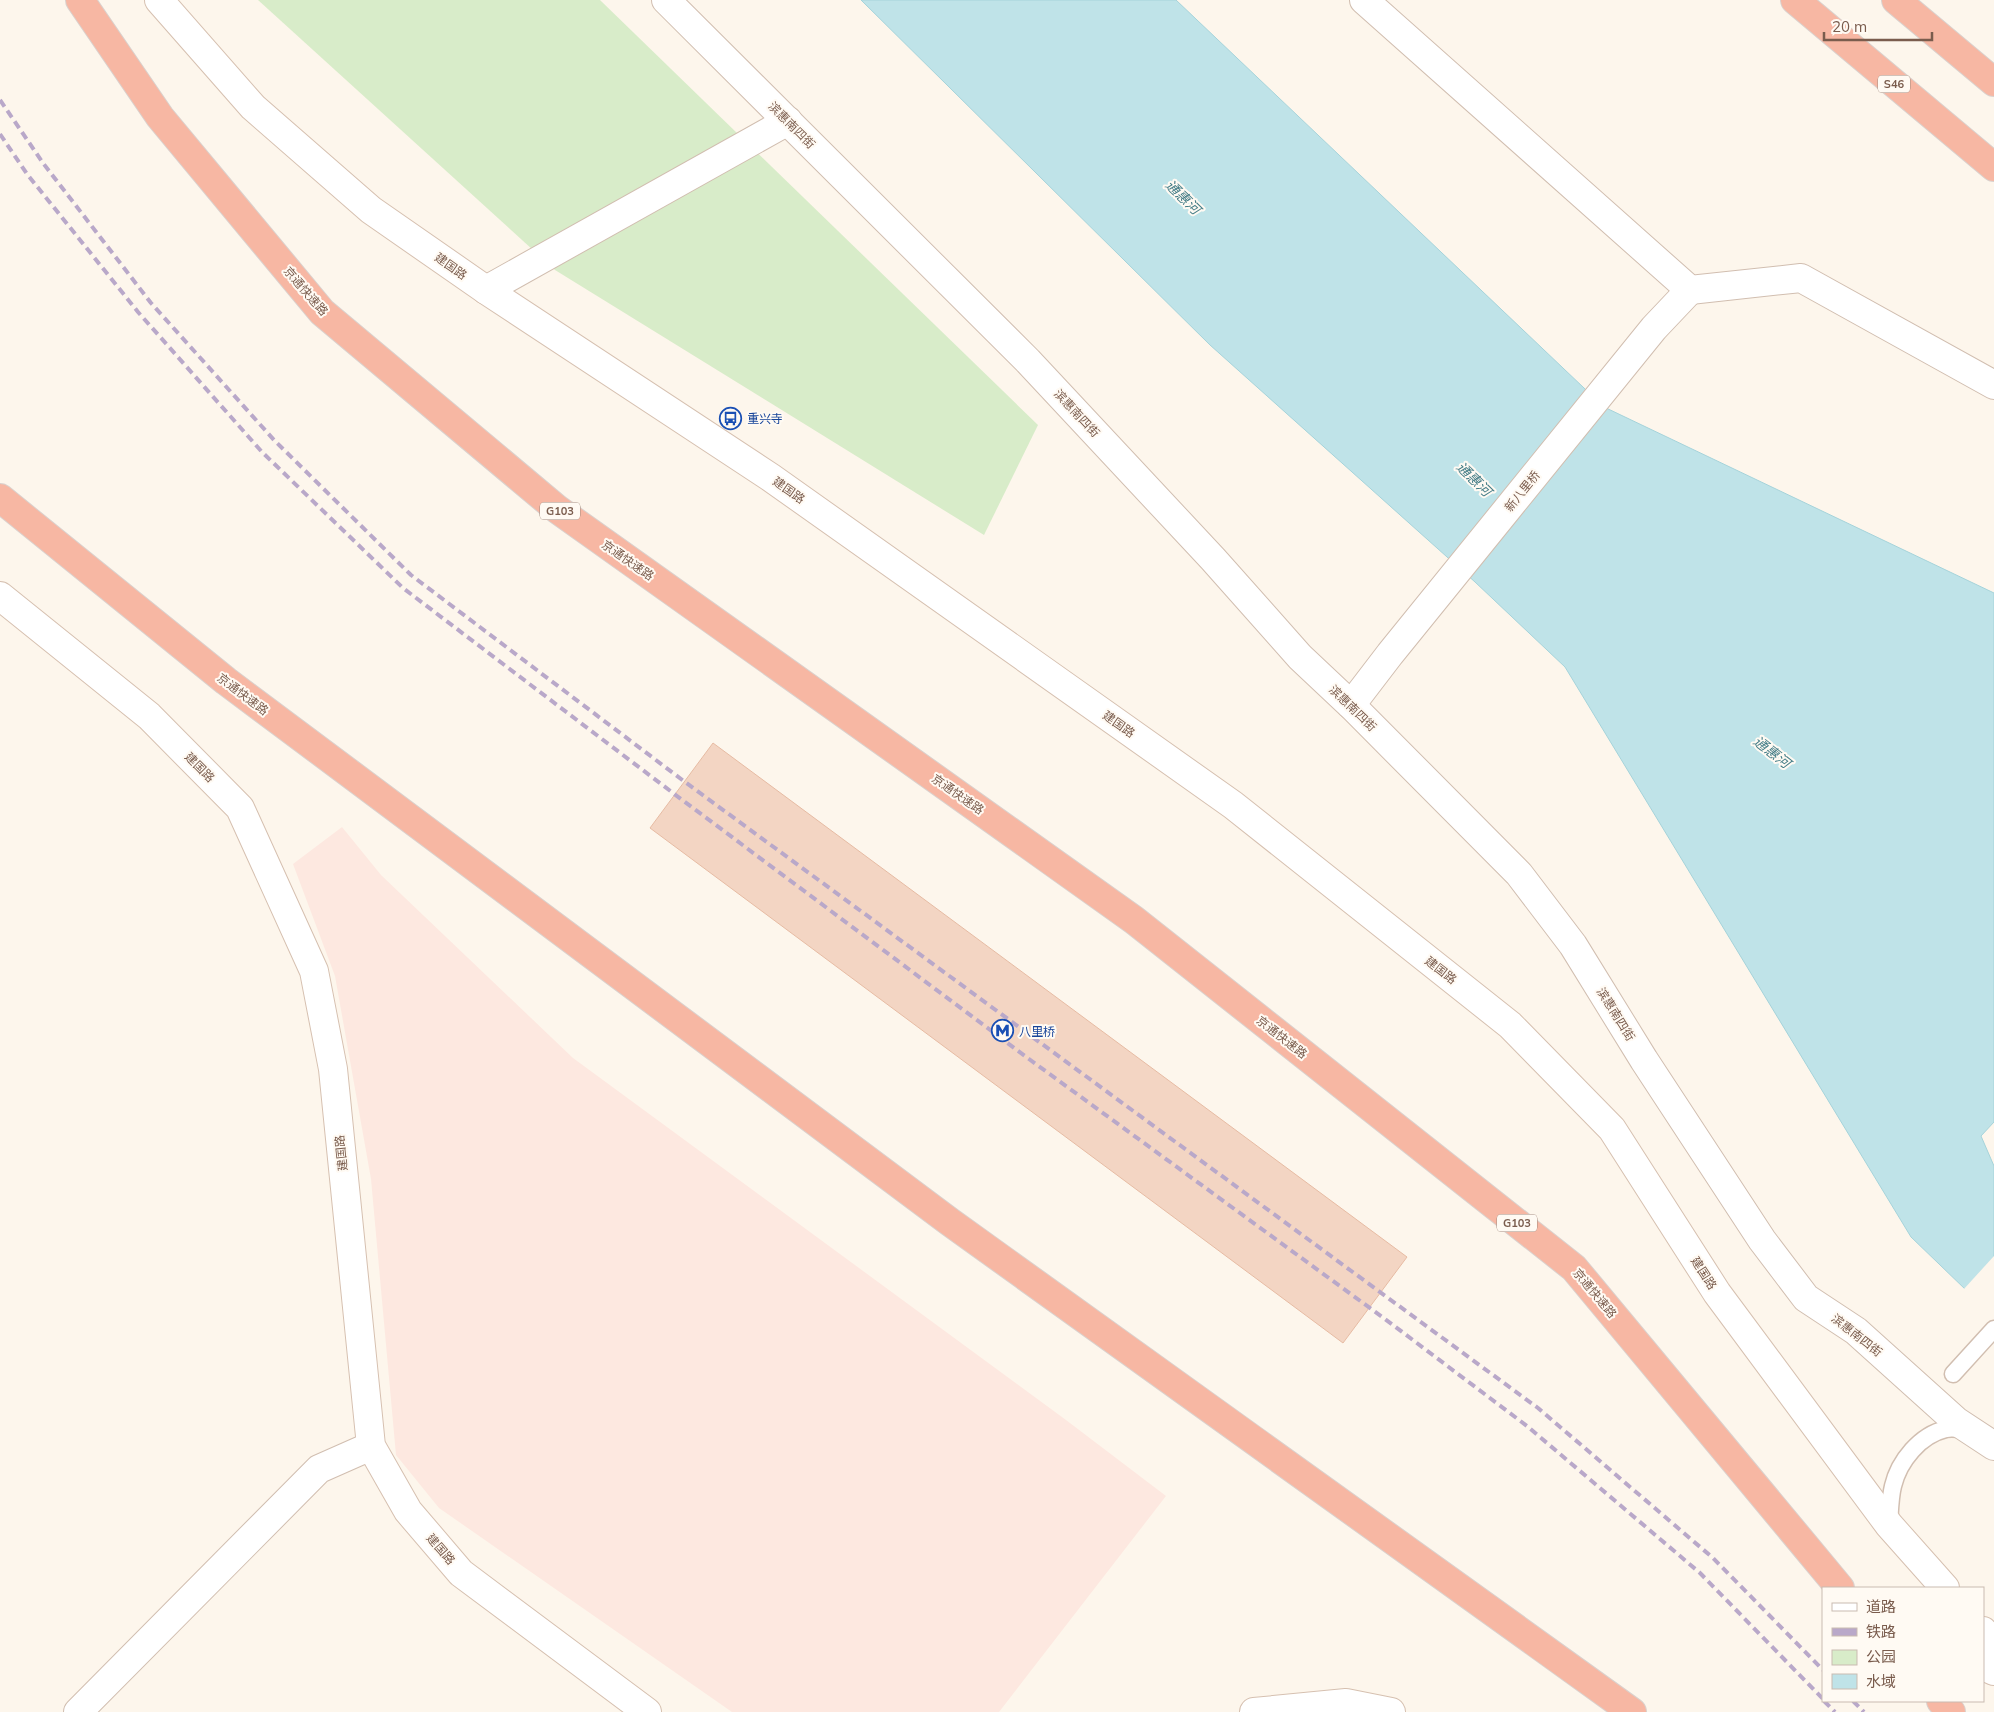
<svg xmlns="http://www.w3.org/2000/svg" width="1994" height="1712" viewBox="0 0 1994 1712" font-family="Mulish,'Noto Sans SC',sans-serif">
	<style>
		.commercial { fill: #fde8e0 }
		.green { fill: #d8ecc9 }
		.water { fill: #bfe3e8; stroke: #a5d3da }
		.pier { fill: #fdf6ec }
		.building { fill: #f3d5c3; stroke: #e6bba3 }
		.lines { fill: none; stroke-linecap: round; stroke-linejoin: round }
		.lane-casing { stroke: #d1beb0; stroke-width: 19 }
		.street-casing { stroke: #d1beb0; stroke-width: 30 }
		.secondary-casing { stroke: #d6c0b0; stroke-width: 30 }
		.highway-casing { stroke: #dad1cd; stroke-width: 30 }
		.lane { stroke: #fff; stroke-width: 16 }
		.street { stroke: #fff; stroke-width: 28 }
		.secondary { stroke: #fff; stroke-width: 28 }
		.highway { stroke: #f7b7a3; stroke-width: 28 }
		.rail { stroke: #b9a8c9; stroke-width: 4; stroke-dasharray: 8 5; stroke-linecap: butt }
		.labels { text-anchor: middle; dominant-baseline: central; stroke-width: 4; stroke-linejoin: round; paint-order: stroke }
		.shield { fill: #fffaf3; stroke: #a28b7f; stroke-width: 1 }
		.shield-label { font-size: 11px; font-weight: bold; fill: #7a5c4d }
		.street-label { font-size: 12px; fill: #7a5c4d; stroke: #fffaf3 }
		.transit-label { font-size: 12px; fill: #164399; stroke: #fffaf3; text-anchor: start }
		.water-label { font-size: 14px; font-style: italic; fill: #437c86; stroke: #fffaf3 }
	</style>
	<rect width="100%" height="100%" fill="#fdf6ec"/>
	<path class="commercial" d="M342 827 381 875 573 1058 1066 1420 1166 1496 999 1712H732L439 1508 396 1455 371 1179 335 976 293 864Z"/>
	<path class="green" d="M258 0H600L1038 425 984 535 555 270Z"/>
	<path class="water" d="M861 0H1176L1604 407 1994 593V1122L1981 1136 1994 1166V1317L1911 1237 1565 667 1475 582 1210 345Z"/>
	<path class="pier" d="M1994 1256V1319L1963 1290Z"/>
	<path class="building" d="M713 743 1407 1257 1343 1343 650 828Z"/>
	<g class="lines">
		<defs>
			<g id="lane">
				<path d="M1953 1374 1994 1329"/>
				<path d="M1889 1525C1890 1512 1890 1498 1893 1486 1899 1461 1920 1435 1946 1429 1952 1428 1960 1429 1966 1430"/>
			</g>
			<g id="street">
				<path d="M666 0 1028 361 1213 559 1300 657 1351 705 1519 874 1573 945 1644 1060 1762 1240 1806 1298 1856 1331 1956 1421 1994 1446"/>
				<path d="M1364 0 1690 290 1801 278 1994 385"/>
				<path d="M486 290 788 121"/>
				<path d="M1351 705 1390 654 1654 328 1690 290"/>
				<path d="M78 1712 319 1469 371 1446"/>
			</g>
			<g id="secondary">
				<path d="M159 0 253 107 371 210 486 290 770 477 1233 805 1510 1025 1612 1129 1717 1293 1889 1525 1945 1588"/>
				<path d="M0 596 149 716 240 808 314 971 333 1069 371 1446 408 1511 461 1573 647 1712"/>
				<path d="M1983 1631 1994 1644"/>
				<path d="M1983 1666 1994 1671"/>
				<path d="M1254 1712 1346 1703 1391 1712"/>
			</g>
			<g id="highway">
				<path d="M80 0 160 117 322 312 557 509 1134 920 1574 1268 1840 1588"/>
				<path d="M1795 0 1994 167"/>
				<path d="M1896 0 1994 82"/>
				<path d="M0 498 226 681 950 1222 1632 1712"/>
				<path d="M1941 1701 1951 1712"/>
			</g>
		</defs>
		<use href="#lane" class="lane-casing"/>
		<use href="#street" class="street-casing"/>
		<use href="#secondary" class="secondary-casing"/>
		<use href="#highway" class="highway-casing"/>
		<use href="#lane" class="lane"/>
		<use href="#street" class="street"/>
		<use href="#secondary" class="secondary"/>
		<use href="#highway" class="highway"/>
		<g class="rail">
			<path d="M0 100 43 163 151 303 274 440 411 575 685 782 1538 1408 1713 1558 1823 1670"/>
			<path d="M0 134 27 174 138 312 262 452 403 588 673 793 1029 1059 1385 1319 1527 1426 1700 1573 1823 1699"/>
			<path d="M1824 1701 1835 1712"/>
			<path d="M1853 1701 1864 1712"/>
		</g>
	</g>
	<defs>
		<symbol id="bus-ring" viewBox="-11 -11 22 22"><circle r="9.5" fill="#fffaf3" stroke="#1a4fb4" stroke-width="1.5"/><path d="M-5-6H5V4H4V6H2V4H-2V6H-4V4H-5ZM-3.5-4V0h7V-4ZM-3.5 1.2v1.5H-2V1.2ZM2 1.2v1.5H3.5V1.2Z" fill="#1a4fb4"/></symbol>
		<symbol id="metro-ring" viewBox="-11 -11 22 22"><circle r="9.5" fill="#fffaf3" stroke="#1a4fb4" stroke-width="1.5"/><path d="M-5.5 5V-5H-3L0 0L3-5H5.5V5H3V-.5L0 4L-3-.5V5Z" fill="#1a4fb4"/></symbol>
	</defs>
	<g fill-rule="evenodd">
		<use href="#bus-ring" x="718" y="406" width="25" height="25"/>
		<use href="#metro-ring" x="990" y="1018" width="25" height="25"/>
	</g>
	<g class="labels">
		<g class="shield">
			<rect x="1878" y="75.5" width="32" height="17" rx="4"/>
			<rect x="540" y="502.5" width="40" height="17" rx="4"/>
			<rect x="1497" y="1214.5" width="40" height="17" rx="4"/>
		</g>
		<g class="shield-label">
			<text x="1894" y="84">S46</text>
			<text x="560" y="511">G103</text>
			<text x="1517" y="1223">G103</text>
		</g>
		<g class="street-label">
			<text transform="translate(792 125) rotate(45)">滨惠南四街</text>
			<text transform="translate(451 266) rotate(35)">建国路</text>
			<text transform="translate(306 291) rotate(49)">京通快速路</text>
			<text transform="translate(1077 413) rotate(47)">滨惠南四街</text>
			<text transform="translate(789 490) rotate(35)">建国路</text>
			<text transform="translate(1522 491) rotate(-51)">新八里桥</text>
			<text transform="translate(628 560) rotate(35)">京通快速路</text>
			<text transform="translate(243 694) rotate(37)">京通快速路</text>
			<text transform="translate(1353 708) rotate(44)">滨惠南四街</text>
			<text transform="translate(1119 724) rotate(35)">建国路</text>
			<text transform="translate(200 767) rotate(45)">建国路</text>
			<text transform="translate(958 794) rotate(35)">京通快速路</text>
			<text transform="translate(1441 970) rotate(38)">建国路</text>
			<text transform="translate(1616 1014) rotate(58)">滨惠南四街</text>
			<text transform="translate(1282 1037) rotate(38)">京通快速路</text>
			<text transform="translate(341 1153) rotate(-96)">建国路</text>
			<text transform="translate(1704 1273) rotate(57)">建国路</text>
			<text transform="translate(1595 1293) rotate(50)">京通快速路</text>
			<text transform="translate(1857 1335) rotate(38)">滨惠南四街</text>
			<text transform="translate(441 1549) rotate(49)">建国路</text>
		</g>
		<g class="transit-label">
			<text x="747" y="418">重兴寺</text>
			<text x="1019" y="1031">八里桥</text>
		</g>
		<g class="water-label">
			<text transform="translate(1183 197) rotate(44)">通惠河</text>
			<text transform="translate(1474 479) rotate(44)">通惠河</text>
			<text transform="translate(1772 752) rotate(38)">通惠河</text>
		</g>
	</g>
	<rect x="1822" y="1587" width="162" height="115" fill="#fffaf3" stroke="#cabbb1"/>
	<rect x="1832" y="1603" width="25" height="8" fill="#ffffff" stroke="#cabbb1"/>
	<text x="1866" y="1612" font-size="15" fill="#7a5c4d">道路</text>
	<rect x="1832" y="1628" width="25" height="8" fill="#b9a8c9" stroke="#cabbb1"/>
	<text x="1866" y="1637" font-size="15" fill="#7a5c4d">铁路</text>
	<rect x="1832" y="1650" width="25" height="15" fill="#d8ecc9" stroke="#cabbb1"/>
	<text x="1866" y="1662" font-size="15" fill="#7a5c4d">公园</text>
	<rect x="1832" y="1674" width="25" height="15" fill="#bfe3e8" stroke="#cabbb1"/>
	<text x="1866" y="1687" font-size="15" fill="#7a5c4d">水域</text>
	<path d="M1824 32v8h108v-8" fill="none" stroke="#7a5c4d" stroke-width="2.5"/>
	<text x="1832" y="32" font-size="15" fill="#7a5c4d" stroke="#fffaf3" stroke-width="4" paint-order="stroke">20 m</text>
</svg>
